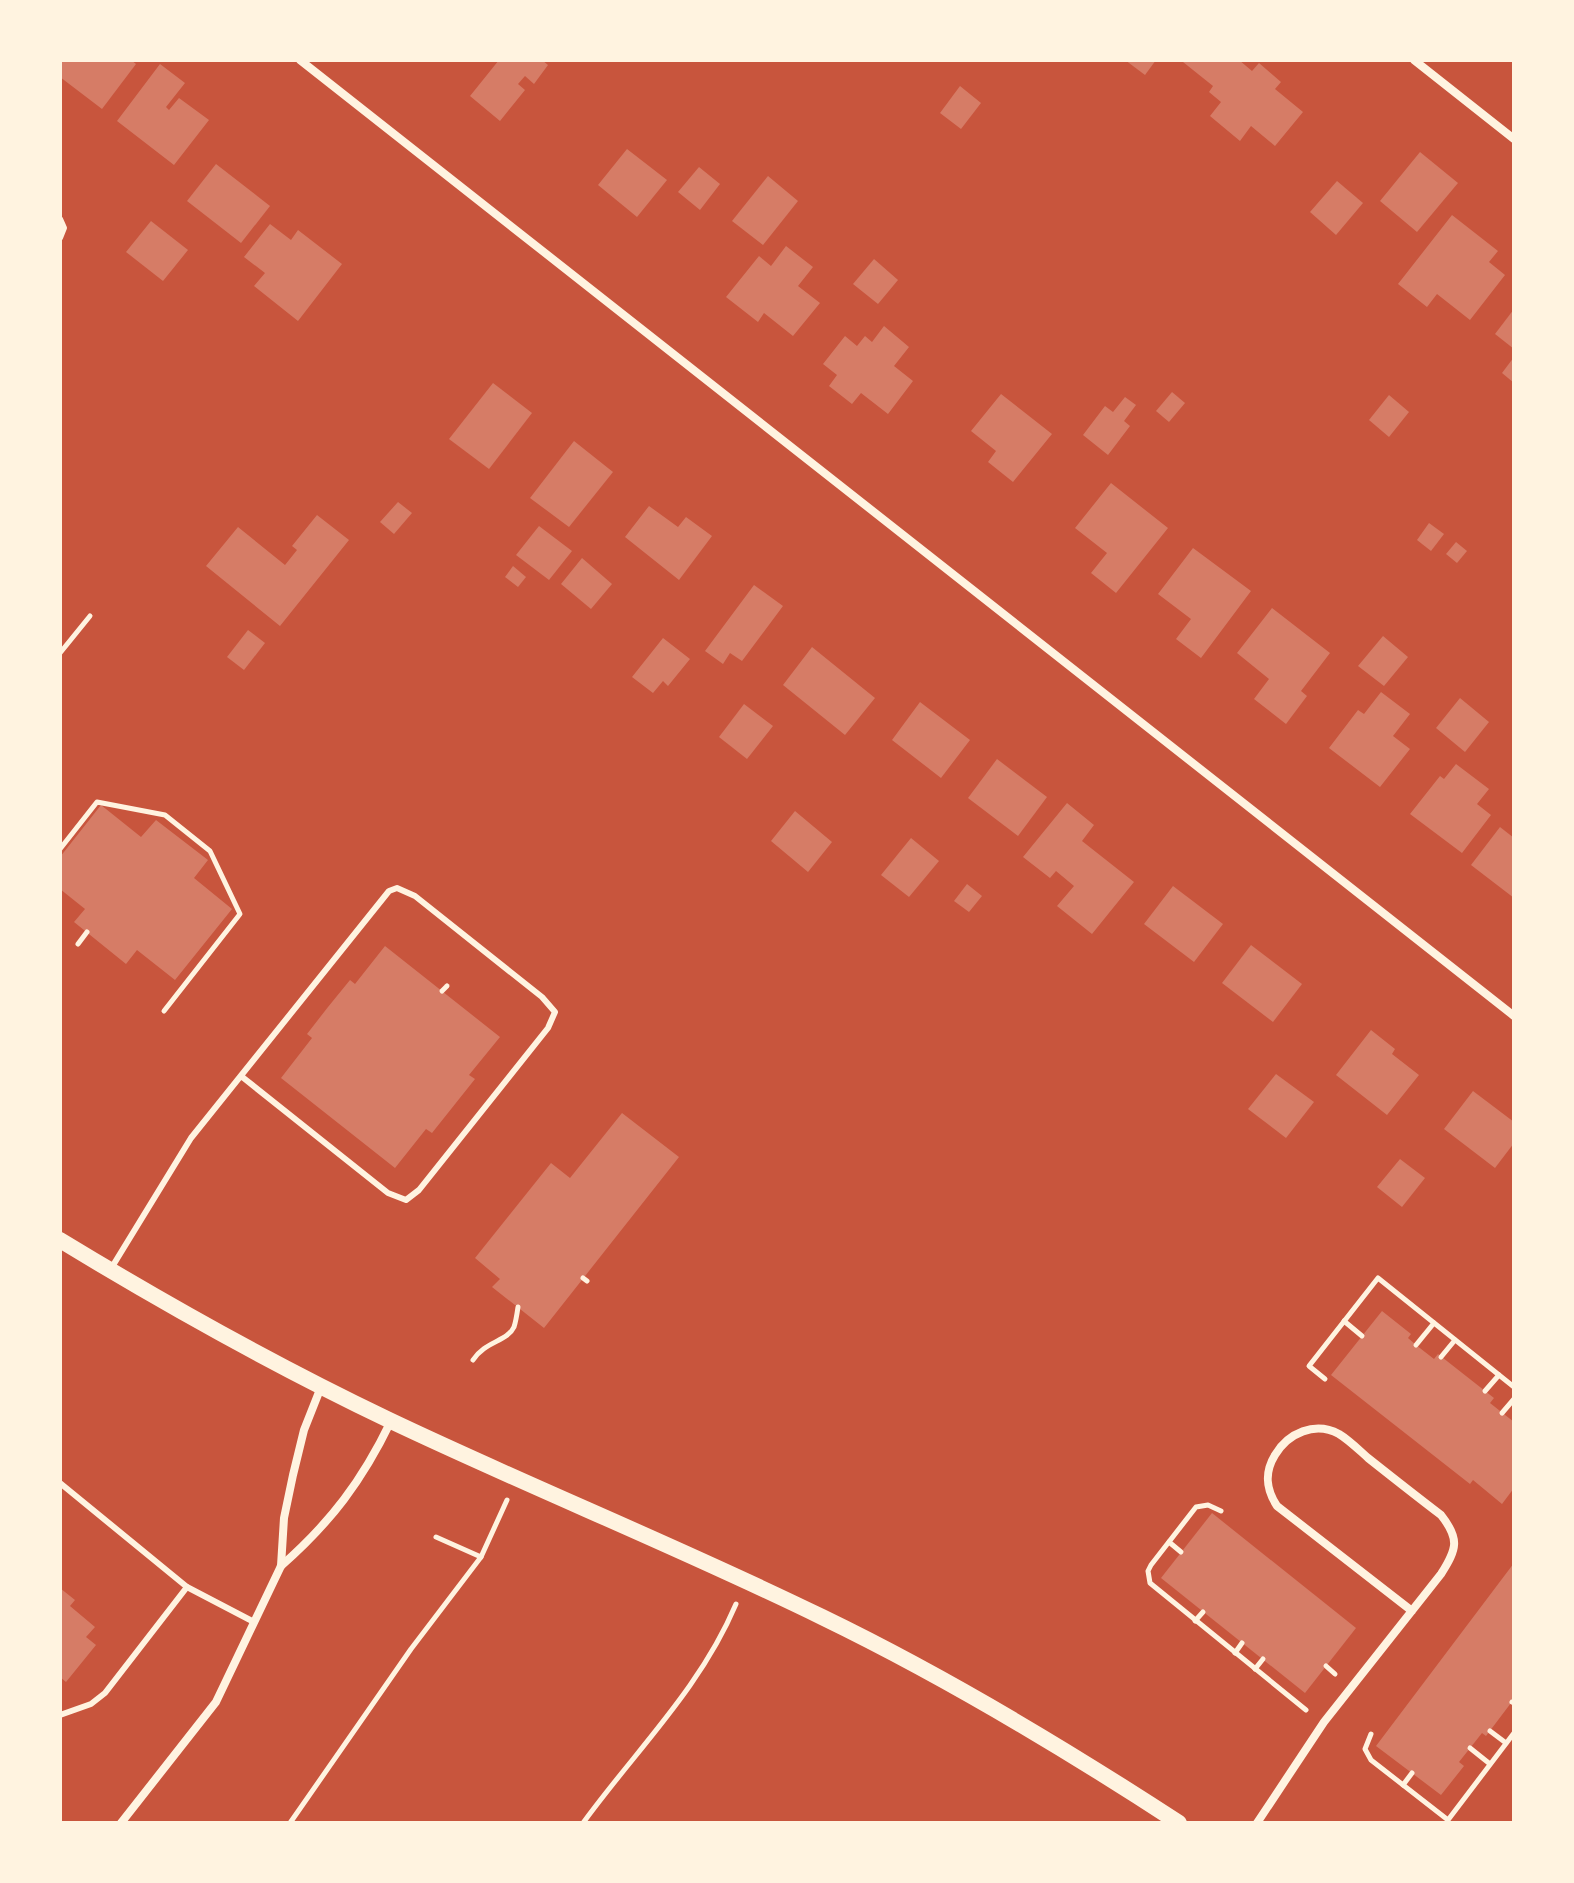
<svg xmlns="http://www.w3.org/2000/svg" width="1574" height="1883" viewBox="0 0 1574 1883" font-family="'Times New Roman',serif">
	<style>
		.building { fill: #d67c66 }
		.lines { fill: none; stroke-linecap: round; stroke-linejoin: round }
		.path { stroke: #fff3e0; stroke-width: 5 }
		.service { stroke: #fff3e0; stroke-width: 6 }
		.minor { stroke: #fff3e0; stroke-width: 8 }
		.secondary { stroke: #fff3e0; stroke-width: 16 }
	</style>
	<rect width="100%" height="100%" fill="#c8553d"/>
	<g class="building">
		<path d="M60 60H131L136 64 102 109 60 77Z"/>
		<path d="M499 60H542L548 65 534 84 525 76 518 84 525 90 500 121 470 96Z"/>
		<path d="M1125 60H1156L1145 75Z"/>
		<path d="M1185 60H1239L1252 71 1259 63 1281 82 1275 89 1303 112 1275 146 1251 126 1240 141 1210 116 1221 102 1209 92 1213 86 1183 62Z"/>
		<path d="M160 64 185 83 166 107 169 110 179 98 209 120 174 165 117 121Z"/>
		<path d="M960 86 981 103 961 129 940 113Z"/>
		<path d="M627 149 667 180 637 217 598 185Z"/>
		<path d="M1420 152 1458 183 1417 232 1380 201Z"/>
		<path d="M216 164 270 206 241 243 187 201Z"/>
		<path d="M699 167 720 184 700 210 678 192Z"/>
		<path d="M768 176 798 201 763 245 732 221Z"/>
		<path d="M1337 181 1363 203 1336 235 1310 212Z"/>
		<path d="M1452 215 1498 251 1489 262 1505 275 1470 320 1437 294 1427 307 1398 284Z"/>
		<path d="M151 221 188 250 163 281 126 252Z"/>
		<path d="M270 224 291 240 298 230 342 264 298 321 254 286 265 273 244 257Z"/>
		<path d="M786 246 813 267 798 286 820 303 793 336 764 313 758 322 726 297 759 256 771 266Z"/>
		<path d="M874 259 898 280 878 304 853 284Z"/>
		<path d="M1514 309V349L1495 334Z"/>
		<path d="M884 326 909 347 894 366 913 381 888 414 861 393 852 404 829 386 837 375 823 364 845 336 857 346 865 336 872 342Z"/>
		<path d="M1514 357V383L1502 373Z"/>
		<path d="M493 383 532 413 489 469 449 439Z"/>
		<path d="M1172 392 1185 403 1169 422 1156 411Z"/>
		<path d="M1001 394 1052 434 1013 482 988 462 996 451 971 431Z"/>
		<path d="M1389 395 1409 412 1389 437 1369 420Z"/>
		<path d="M1125 397 1136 405 1124 421 1130 426 1108 455 1083 435 1105 406 1113 412Z"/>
		<path d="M574 441 613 472 569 527 530 498Z"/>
		<path d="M1111 483 1168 528 1116 593 1091 573 1107 553 1075 528Z"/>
		<path d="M398 502 412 513 394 534 380 522Z"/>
		<path d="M649 506 678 527 686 517 712 536 679 580 625 537Z"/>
		<path d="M317 515 349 540 280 626 206 566 238 527 285 565 297 550 292 546Z"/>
		<path d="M1429 523 1444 534 1431 551 1417 540Z"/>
		<path d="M539 526 572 551 549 580 516 555Z"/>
		<path d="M1456 542 1467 551 1457 563 1446 554Z"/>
		<path d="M1193 548 1251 591 1201 658 1176 639 1191 619 1158 594Z"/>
		<path d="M582 558 612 584 591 609 561 584Z"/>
		<path d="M513 566 526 577 518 587 505 577Z"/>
		<path d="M754 585 783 606 742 661 730 653 723 664 705 651Z"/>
		<path d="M1272 608 1330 653 1301 691 1307 696 1286 724 1254 699 1269 679 1237 653Z"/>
		<path d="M248 630 265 643 244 670 227 657Z"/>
		<path d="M1383 636 1408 657 1384 686 1358 666Z"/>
		<path d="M663 638 690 659 668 686 663 681 653 693 632 677Z"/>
		<path d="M812 647 875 698 845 735 783 685Z"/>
		<path d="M1381 692 1410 714 1393 736 1410 749 1380 787 1329 748 1358 710 1364 714Z"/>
		<path d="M1460 698 1489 722 1465 752 1436 728Z"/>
		<path d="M920 702 970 740 941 778 892 740Z"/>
		<path d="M744 704 773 726 747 759 719 737Z"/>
		<path d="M997 759 1047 797 1018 836 968 798Z"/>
		<path d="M1456 764 1489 789 1477 804 1491 815 1462 853 1410 814 1440 776 1444 779Z"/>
		<path d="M1067 803 1094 825 1082 841 1134 882 1092 934 1057 906 1074 886 1056 871 1050 878 1023 857Z"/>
		<path d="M101 805 141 837 156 820 208 860 194 878 232 909 175 980 137 950 126 964 74 922 85 909 60 889V857Z"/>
		<path d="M795 811 832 842 808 872 771 841Z"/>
		<path d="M1500 827 1514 838V898L1471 865Z"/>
		<path d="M911 838 939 861 909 897 881 875Z"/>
		<path d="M967 884 982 896 969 912 954 901Z"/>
		<path d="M1173 886 1223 924 1194 962 1144 924Z"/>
		<path d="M1251 945 1302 984 1273 1022 1222 983Z"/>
		<path d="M385 946 500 1037 469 1075 475 1079 432 1133 426 1129 395 1168 281 1078 312 1038 307 1034 328 1007 350 980 355 984Z"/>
		<path d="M1371 1030 1395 1049 1392 1054 1419 1075 1387 1115 1336 1075Z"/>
		<path d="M1276 1074 1314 1102 1286 1138 1248 1109Z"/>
		<path d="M1473 1091 1514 1122V1143L1495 1168 1444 1129Z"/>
		<path d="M622 1113 679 1157 544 1328 492 1287 500 1279 475 1258 551 1163 570 1178Z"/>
		<path d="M1400 1159 1425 1178 1402 1207 1377 1187Z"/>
		<path d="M1382 1311 1411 1334 1408 1338 1416 1345 1434 1359 1438 1354 1494 1398 1490 1403 1514 1422V1488L1502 1504 1473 1480 1470 1484 1331 1375Z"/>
		<path d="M1212 1513 1356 1628 1305 1693 1161 1578Z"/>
		<path d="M1514 1563V1699L1486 1736 1482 1733 1459 1762 1464 1766 1441 1795 1376 1746Z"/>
		<path d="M60 1588 75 1600 70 1606 95 1627 86 1637 96 1645 66 1682 60 1677Z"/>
	</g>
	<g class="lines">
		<g class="path">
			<path d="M60 653 90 616"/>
			<path d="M60 849 97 802 165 815 210 851 240 914 164 1011"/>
			<path d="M78 944 87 932"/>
			<path d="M442 991 447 986"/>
			<path d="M583 1278 587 1281"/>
			<path d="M1344 1321 1362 1336"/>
			<path d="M1416 1345 1434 1323"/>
			<path d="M1441 1357 1455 1340"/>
			<path d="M473 1360C485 1341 507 1342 514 1327 516 1321 517 1314 518 1307"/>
			<path d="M1325 1379 1309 1366 1378 1278 1514 1387"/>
			<path d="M1485 1391 1499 1375"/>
			<path d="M1502 1413 1514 1399"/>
			<path d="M1221 1511 1208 1505 1196 1507 1151 1565 1148 1571 1150 1583 1306 1710"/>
			<path d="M436 1537 481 1557"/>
			<path d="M1169 1542 1181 1552"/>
			<path d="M1195 1621 1203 1612"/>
			<path d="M1235 1653 1242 1643"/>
			<path d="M1326 1666 1335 1674"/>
			<path d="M1255 1669 1263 1659"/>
			<path d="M1512 1702 1514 1703"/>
			<path d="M1490 1731 1506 1743"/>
			<path d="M1371 1734 1365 1749 1371 1760 1448 1820 1514 1733"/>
			<path d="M1470 1748 1490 1764"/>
			<path d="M1403 1785 1412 1773"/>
			<path d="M290 1823 411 1649 481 1557 507 1500"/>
			<path d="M583 1823C636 1750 700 1689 736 1604"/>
		</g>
		<g class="service">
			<path d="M60 219 64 228 60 238"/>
			<path d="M112 1267 191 1138 389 891 397 888 415 896 542 997 555 1012 548 1028 419 1190 406 1200 388 1193 241 1076"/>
			<path d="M60 1483 187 1587 254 1622"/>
			<path d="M60 1715 91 1704 105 1693 187 1587"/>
		</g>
		<g class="minor">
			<path d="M300 60 1514 1016"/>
			<path d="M1414 60 1514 139"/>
			<path d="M281 1566C331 1522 362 1481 391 1421"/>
			<path d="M121 1823 216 1702 281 1566 284 1518 293 1475 304 1430 321 1387"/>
			<path d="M1257 1823 1324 1722 1441 1574C1457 1549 1460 1539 1441 1515 1416 1496 1392 1477 1368 1458 1359 1450 1349 1440 1339 1434 1315 1421 1288 1433 1275 1455 1264 1473 1266 1489 1277 1506L1412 1611"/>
		</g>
		<path class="secondary" d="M60 1240C167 1305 276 1366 389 1420 532 1488 679 1547 822 1617 946 1677 1064 1748 1179 1823"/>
	</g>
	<rect width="1574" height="1883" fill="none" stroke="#fff3e0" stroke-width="124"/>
</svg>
